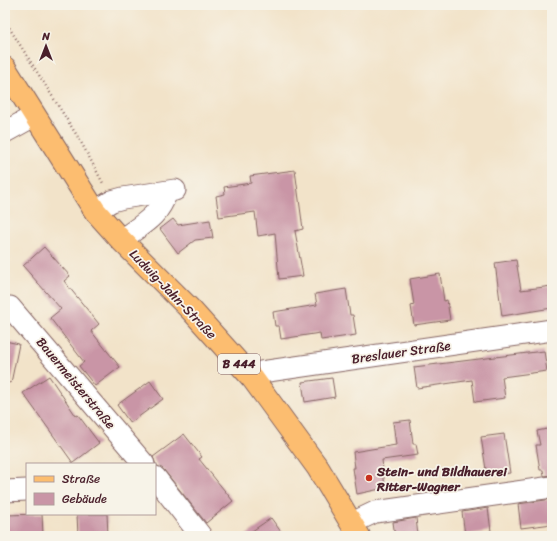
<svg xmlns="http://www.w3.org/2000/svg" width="557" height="541" viewBox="0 0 557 541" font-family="Sriracha,sans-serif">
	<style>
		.building { fill: #c995a6 }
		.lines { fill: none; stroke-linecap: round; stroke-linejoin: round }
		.minor-casing { stroke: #856462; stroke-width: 23 }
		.major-casing { stroke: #856462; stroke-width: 24 }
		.path { stroke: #856462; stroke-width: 2.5; stroke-dasharray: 1 3; stroke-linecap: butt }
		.minor { stroke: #fff; stroke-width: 21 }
		.major { stroke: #fcbd6f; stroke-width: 22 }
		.poi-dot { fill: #c8321e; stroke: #f7f3e8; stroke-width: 1.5 }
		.labels { text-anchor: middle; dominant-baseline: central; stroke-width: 3.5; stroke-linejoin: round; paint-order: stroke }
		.shield { fill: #f7f3e8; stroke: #7e5f64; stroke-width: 1 }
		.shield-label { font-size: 12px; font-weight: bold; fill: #4a1f2b }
		.street-label { font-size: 13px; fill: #4a1f2b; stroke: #f7f3e8 }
		.poi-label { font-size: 13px; font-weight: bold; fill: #4a1f2b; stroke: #f7f3e8; text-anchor: start }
	</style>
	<rect width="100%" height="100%" fill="#f7f3e8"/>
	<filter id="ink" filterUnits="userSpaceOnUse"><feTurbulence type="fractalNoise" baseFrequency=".025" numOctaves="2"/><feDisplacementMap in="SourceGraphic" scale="8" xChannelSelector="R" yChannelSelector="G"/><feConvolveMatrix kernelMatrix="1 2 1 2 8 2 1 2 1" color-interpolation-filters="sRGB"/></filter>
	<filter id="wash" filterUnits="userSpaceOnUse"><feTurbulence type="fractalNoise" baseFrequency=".012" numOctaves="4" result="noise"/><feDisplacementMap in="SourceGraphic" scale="16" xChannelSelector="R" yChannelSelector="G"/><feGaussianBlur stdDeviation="0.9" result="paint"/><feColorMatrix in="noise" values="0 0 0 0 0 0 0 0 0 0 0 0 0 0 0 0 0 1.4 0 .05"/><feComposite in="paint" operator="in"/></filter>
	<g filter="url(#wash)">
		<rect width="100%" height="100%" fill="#f2e3c9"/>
		<g id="blocks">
			<g class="building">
				<path d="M295 170 303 229 295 231 303 276 279 279 275 233 258 236 255 212 219 217 216 196 225 194 224 187 251 183 250 176Z"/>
				<path d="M173 219 178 225 210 220 213 238 195 240 178 253 160 229Z"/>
				<path d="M44 247 70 276 64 281 99 324 91 331 120 367 95 386 79 366 84 362 50 318 61 309 23 266Z"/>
				<path d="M516 260 521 290 552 286V308L502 316 495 263Z"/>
				<path d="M440 274 444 301 447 300 450 320 414 325 411 306 414 305 410 279Z"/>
				<path d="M346 289 350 315H353L356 335 321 340 320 333 281 339 279 326H275L273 312 317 305 315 294Z"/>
				<path d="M5 341 19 344 11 383 5 382Z"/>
				<path d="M544 351 547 371 502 377 505 398 475 402 472 380 417 388 414 367Z"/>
				<path d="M49 376 76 416 78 415 99 443 73 463 23 393Z"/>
				<path d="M332 378 335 397 305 402 302 382Z"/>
				<path d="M150 381 163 399 130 423 117 405Z"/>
				<path d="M410 420 413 444H416L418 455 382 460 385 488 357 494 353 468H355L353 452 396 445 393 422Z"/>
				<path d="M552 428V475L544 476 543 470H540L536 445H540L537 431Z"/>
				<path d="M184 434 202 457 199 459 233 501 206 523 164 470 156 465 153 457Z"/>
				<path d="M504 434 510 473 487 476 481 437Z"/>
				<path d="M552 499V524L521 528 518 504Z"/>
				<path d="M488 508 491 531 465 535 462 512Z"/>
				<path d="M42 514 43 536H5V515Z"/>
				<path d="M77 514H107L108 536H78Z"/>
				<path d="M271 518 284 536H245Z"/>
				<path d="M416 518 418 536H395L393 522Z"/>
			</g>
		</g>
	</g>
	<g filter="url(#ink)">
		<use href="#blocks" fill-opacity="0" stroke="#856462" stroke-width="1"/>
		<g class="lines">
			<defs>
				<g id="minor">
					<path d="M5 132 34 116"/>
					<path d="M95 211 112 201 123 198 175 190"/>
					<path d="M121 240C142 224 158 218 167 192"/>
					<path d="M5 307H10L144 464"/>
					<path d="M253 379 261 372 552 330"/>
					<path d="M155 477 201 536"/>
					<path d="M5 491 27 490"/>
					<path d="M352 523 375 512 552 487"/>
				</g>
				<path id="major" d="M5 68 95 211 121 240 192 311 253 379 318 468 359 536"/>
			</defs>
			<use href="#minor" class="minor-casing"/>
			<use href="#major" class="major-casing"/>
			<path class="path" d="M5 21 81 142 104 185"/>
			<use href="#minor" class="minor"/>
			<use href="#major" class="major"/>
		</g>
	</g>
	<circle class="poi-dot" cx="369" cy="478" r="4"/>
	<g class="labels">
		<rect class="shield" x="218" y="354" width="42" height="20" rx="3"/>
		<g class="shield-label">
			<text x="239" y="364">B 444</text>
		</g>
		<g class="street-label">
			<text transform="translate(173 294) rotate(46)">Ludwig-Jahn-Straße</text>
			<text transform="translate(401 352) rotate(-8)">Breslauer Straße</text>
			<text transform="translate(76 383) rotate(50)">Bauermeisterstraße</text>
		</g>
		<g class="poi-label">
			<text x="377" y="471">Stein- und Bildhauerei<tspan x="377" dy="15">Ritter-Wagner</tspan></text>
		</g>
	</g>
	<rect width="557" height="541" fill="none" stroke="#f7f3e8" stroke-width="20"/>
	<rect x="26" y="463" width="130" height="52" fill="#f7f3e8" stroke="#b29e9c"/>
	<rect x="34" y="476" width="20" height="6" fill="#fcbd6f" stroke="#b29e9c"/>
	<text x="62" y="483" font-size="12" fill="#4a1f2b">Straße</text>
	<rect x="34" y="493" width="20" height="12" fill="#c995a6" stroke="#b29e9c"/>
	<text x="62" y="503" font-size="12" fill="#4a1f2b">Gebäude</text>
	<g transform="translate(46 46)" stroke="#f7f3e8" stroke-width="3" paint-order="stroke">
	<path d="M0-3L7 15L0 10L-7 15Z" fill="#4a1f2b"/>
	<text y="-6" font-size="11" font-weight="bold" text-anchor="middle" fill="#4a1f2b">N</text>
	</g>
</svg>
